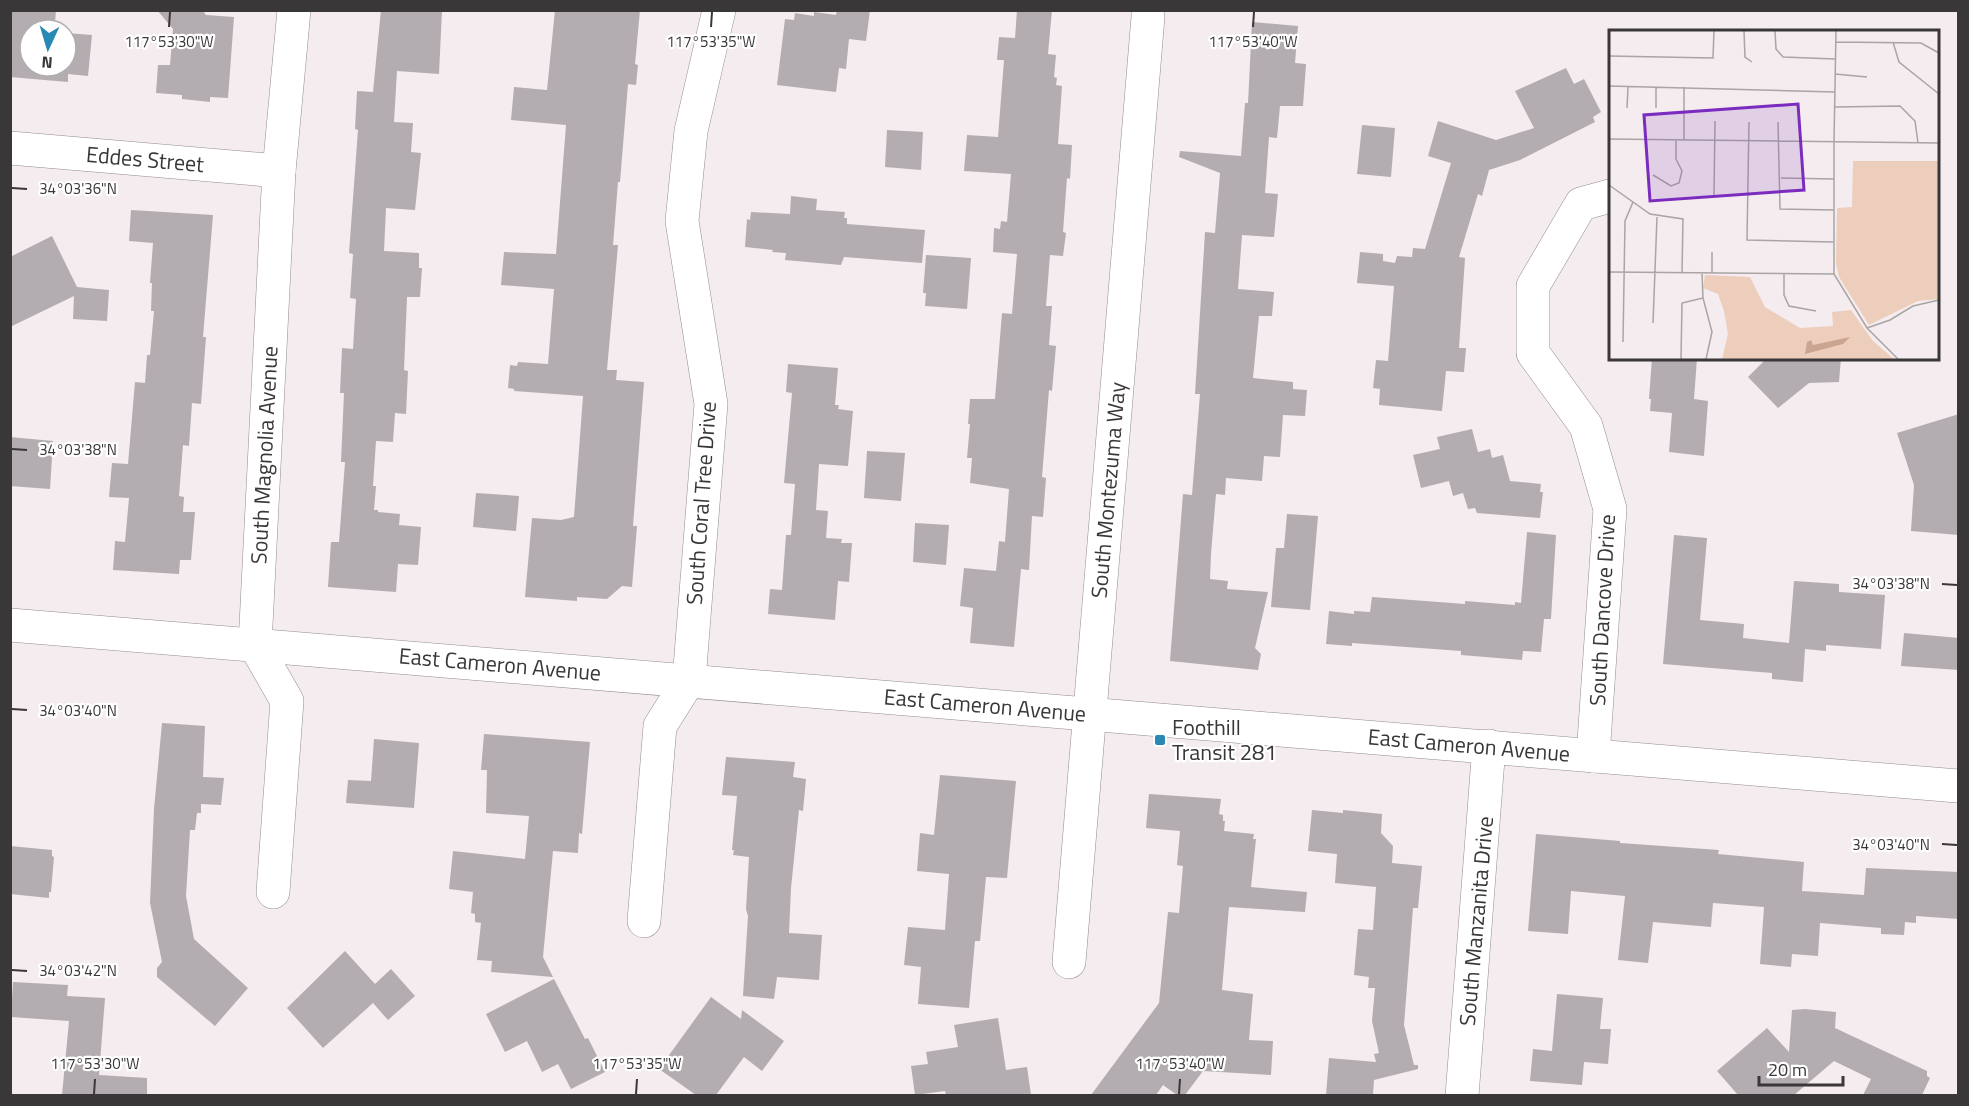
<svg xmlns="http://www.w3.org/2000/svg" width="1969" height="1106" viewBox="0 0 1969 1106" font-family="'Titillium Web',sans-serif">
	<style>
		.building { fill: #b3adb1 }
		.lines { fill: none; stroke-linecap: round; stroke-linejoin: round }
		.minor-casing { stroke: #938c8e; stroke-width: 34 }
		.secondary-casing { stroke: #938c8e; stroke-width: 34 }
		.minor { stroke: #fff; stroke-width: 33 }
		.secondary { stroke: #fff; stroke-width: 33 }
		.ticks { fill: none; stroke: #3a3738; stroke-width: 2 }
		.poi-dot { fill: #2889b4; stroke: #fff; stroke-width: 2 }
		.labels { text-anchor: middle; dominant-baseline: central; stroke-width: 4.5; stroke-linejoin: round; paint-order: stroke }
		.street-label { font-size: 22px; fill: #3a3738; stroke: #fff }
		.poi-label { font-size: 22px; fill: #3a3738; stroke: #fff; text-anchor: start }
		.inset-road { fill: none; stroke: #aaa4a5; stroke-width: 1.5 }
		.view { fill: #7b2cbf; fill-opacity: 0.15; stroke: #7b2cbf; stroke-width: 3 }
		.inset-edge { fill: none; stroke: #3a3738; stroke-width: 3 }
		.ticks-label { font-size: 15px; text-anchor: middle; fill: #3a3738; stroke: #fff; stroke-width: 4.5; stroke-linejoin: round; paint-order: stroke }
	</style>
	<rect width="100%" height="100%" fill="#f4ecee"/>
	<g class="building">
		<path d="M10 10H56L55 23H63V30H30V66H66V33L92 35 88 76 68 74V82L10 77Z"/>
		<path d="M157 10H202L206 15 234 17 228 98 210 97V102L182 99V95L156 93 158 65H170L173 29Z"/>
		<path d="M381 10H442L439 74 397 71 394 122 413 123 411 152 421 153 415 210 386 208 384 251 419 253V268H422L420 297H407L404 370 408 371 406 414 395 413 393 442 376 441 373 486H376L374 510H378V512L400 514 399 525 421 527 418 565 398 564 396 592 328 587 331 542H339L345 462H341L344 393H340L342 348 353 349 356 299 350 298 353 254 349 253 358 130 355 129 357 91 373 92Z"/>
		<path d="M555 10H640L635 64 638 65 636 85 628 84 620 182H618L613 245H618L607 370H617L616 380 644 382 633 526H637L632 587 622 586 607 599 577 597V601L525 597 532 518 561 520 574 517 583 396 514 391V389L508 388 510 365 517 366 518 362 548 364 554 289 501 285 504 252 556 254 566 125 511 120 514 87 547 90Z"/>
		<path d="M837 10H870L866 41 849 39 846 69 839 68 836 92 777 85 785 19 794 20 795 13 814 16V12L836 15Z"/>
		<path d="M1017 10H1052L1048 54 1056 55 1054 77 1057 78 1056 85 1062 86 1058 144 1072 145 1070 179 1067 178 1063 232 1066 233 1063 256 1050 255 1046 306H1052L1049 345 1056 346 1052 391 1049 390 1042 477 1046 478 1043 517 1032 516 1029 570 1021 569 1014 647 970 643 973 608 960 606 964 568 996 571 999 541 1005 542 1009 489 970 483 972 458H967L970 424H968L970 399H995L1002 313 1012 314 1017 254 993 252 994 228 1000 229 1001 221 1007 222 1011 174 964 171 967 135 998 137 1004 60H997L999 37 1015 38Z"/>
		<path d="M1252 22 1298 26 1295 63 1306 64 1303 106H1280L1277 138 1269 137 1265 193 1278 194 1274 237 1242 235 1238 289 1274 292 1272 316H1259L1253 378 1293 382V389L1307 390 1305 416 1283 415 1280 457 1264 456 1262 481 1226 478 1225 495 1216 494 1211 554 1210 579 1228 581 1227 589 1268 592 1255 648 1261 654 1258 670 1170 661 1183 494 1192 495 1200 394H1195L1205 232 1215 233 1220 173 1179 157 1180 151 1241 156 1245 103H1248Z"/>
		<path d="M1566 68 1574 84 1584 79 1601 112 1593 117 1595 122 1520 160 1489 170 1482 196 1478 194 1459 257 1465 258 1459 348H1466L1464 372 1446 371 1442 411 1379 405 1380 389 1373 388 1376 360 1388 361 1394 286 1357 283 1360 252 1383 254V261L1395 263 1397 256 1412 257 1413 248 1425 249 1451 163 1428 156 1438 121 1496 140 1534 128 1515 91Z"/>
		<path d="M1362 125 1395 128 1391 177 1357 174Z"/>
		<path d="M887 130 923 132 921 170 885 167Z"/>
		<path d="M791 196 817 199 816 210 845 212 844 218H847V224L925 230 922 263 844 257 841 265 785 260 786 253 772 252 773 250 745 247 747 219 750 220 751 212 790 214Z"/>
		<path d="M131 210 213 215 203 337H206L201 404 192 403 189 446 183 445 179 496 184 497 183 512H195L191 560H180L179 574 113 570 115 541 125 542 129 498 109 497 112 463 128 464 135 382 145 383 147 355H150L154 311H151L152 283H150L153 243 129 241Z"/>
		<path d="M52 236 77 287 109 290 107 321 73 319 74 296 10 327V257Z"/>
		<path d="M926 255 971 258 967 309 925 306 926 293H923Z"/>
		<path d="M1652 358H1697L1694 399 1708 401 1704 456 1669 452 1672 413 1650 411 1651 399H1649Z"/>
		<path d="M1767 358H1841L1839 382 1809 383 1778 408 1748 377Z"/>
		<path d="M788 364 838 368 835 405H839L838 409 853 411 848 466 819 464 816 510 828 511 826 538 842 539 841 543H852L849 582 838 581 835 620 768 614 770 589 782 590 786 535H791L795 484 784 483 792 393 786 392Z"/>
		<path d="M1959 414V535L1911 531 1914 485 1897 433Z"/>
		<path d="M1472 429 1478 452 1490 449 1492 458 1503 455 1510 481 1541 484 1540 492H1543L1540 518 1477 513 1475 508 1468 509 1463 493 1453 496 1449 481 1421 488 1413 455 1440 449 1437 437Z"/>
		<path d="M10 437 53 441 50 489 10 486Z"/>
		<path d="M867 451 905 453 901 501 864 498Z"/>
		<path d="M476 493 519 496 516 531 473 527Z"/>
		<path d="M1287 514 1318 516 1310 610 1271 607 1276 548H1284Z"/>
		<path d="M915 523 949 525 946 565 913 562Z"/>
		<path d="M1527 532 1556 535 1551 619H1544L1541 652 1523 651 1522 660 1461 655V651L1352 643V646L1326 644 1329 611 1354 614V611L1370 612 1372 597 1465 604V601L1515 605V602L1521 603Z"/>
		<path d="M1674 535 1707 538 1700 620 1744 624 1743 638 1789 643 1794 581 1839 584V592L1885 595 1881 649 1826 645V651L1805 649 1803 682 1772 679V673L1663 664Z"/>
		<path d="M1904 633 1959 638V670L1901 666Z"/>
		<path d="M162 723 205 726 203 777 224 778 221 805 201 804V813H197L195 830H190L186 896 194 939 248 988 215 1026 157 977V968L162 962 150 903 154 809Z"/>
		<path d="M484 734 590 742 582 834 579 833 578 853 553 851 543 957 553 977 491 972 492 961 477 960 481 923 475 922V914L471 913 473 892 449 889 453 851 525 859 529 816 486 813 487 770H481Z"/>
		<path d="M374 739 419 743 414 808 346 803 348 780 371 781Z"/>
		<path d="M726 757 795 762 793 777 806 779 803 811 799 810 791 888 789 933 822 935 819 980 777 977 774 999 743 996 748 916 746 909 749 857 733 855 734 850H732L737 796 722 795Z"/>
		<path d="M940 775 1016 781 1007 878 986 877 980 941H975L969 1008 918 1004 921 967 904 965 908 927 945 930 949 874 917 871 920 833 934 835Z"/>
		<path d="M1149 794 1221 799 1219 814 1223 815V821H1225L1224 831 1254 834 1253 839H1256L1251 887 1307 892 1305 912 1229 907 1222 990 1253 994 1249 1040 1273 1041 1271 1075 1203 1071 1185 1095H1177L1163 1085 1156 1095H1091L1159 1003 1168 912 1179 913 1183 866 1177 865 1180 831 1146 828Z"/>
		<path d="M1312 810 1343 813V810L1382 814 1381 833 1393 846 1392 863 1422 866 1418 908H1413L1404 1025 1414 1065H1418V1069L1374 1080 1373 1095H1326L1329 1058 1376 1062 1374 1054 1379 1053 1372 1021 1375 988H1368L1369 977 1354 975 1358 929 1373 930 1376 887 1335 883 1337 854 1308 851Z"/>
		<path d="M1536 834 1620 841V843L1719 850 1718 854 1804 862 1802 891 1864 895 1866 868 1959 872V919L1916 916V923L1905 922 1904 935 1881 934V928L1820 923 1818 956 1792 954 1791 967 1760 964 1764 907 1713 903 1711 927 1653 922 1648 963 1618 960 1625 896 1571 891 1568 934 1528 931Z"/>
		<path d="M10 846 52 850V856L54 857 51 892H49V898L10 894Z"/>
		<path d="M345 951 375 984 391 969 415 996 388 1020 373 1003 323 1048 287 1008Z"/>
		<path d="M554 979 585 1039 588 1038 605 1072 571 1089 558 1064 542 1072 527 1041 505 1052 486 1014Z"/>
		<path d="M13 982 68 985 67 996 105 998 99 1075 147 1078V1095H62L69 1021 11 1017Z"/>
		<path d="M1557 994 1603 998 1600 1029H1611L1608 1064 1584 1062 1582 1085 1530 1081 1533 1049 1552 1051Z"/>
		<path d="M711 997 741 1019 742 1010 784 1041 762 1071 744 1057 716 1095H696L659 1069Z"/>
		<path d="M1805 1009 1836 1012 1835 1028 1927 1071V1076L1930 1078 1922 1095H1863L1871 1079 1834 1061 1794 1095H1738L1717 1071 1767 1028 1789 1052 1792 1010Z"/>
		<path d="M998 1018 1006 1070 1027 1067 1031 1095H946L945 1091 915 1095 911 1066 928 1064 926 1052 958 1047 954 1025Z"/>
	</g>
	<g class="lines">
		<defs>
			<g id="minor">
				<path d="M10 148 279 171"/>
				<path d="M1593 756 1610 509 1586 426 1533 353V286L1581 204 1610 196"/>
				<path d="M273 892 287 701 255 645 279 171 294 10"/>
				<path d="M644 921 660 726 689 680 711 404 682 221 691 131 719 10"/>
				<path d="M1069 962 1148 17"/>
				<path d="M1462 1096 1489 746"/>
			</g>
			<path id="secondary" d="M10 625 1958 786"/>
		</defs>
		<use href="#minor" class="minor-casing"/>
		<use href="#secondary" class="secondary-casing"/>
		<use href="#minor" class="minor"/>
		<use href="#secondary" class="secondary"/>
	</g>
	<path class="ticks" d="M169 27 170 12M711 27 712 12M1253 27 1254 12M12 188 27 189M12 449 27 450M1942 584 1957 585M12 709 27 710M1942 844 1957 845M12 970 27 971M94 1094 95 1079M636 1094 637 1079M1179 1094 1180 1079"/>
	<rect class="poi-dot" x="1154" y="734" width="12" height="12" rx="3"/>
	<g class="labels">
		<g class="street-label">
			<text transform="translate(145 159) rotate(5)">Eddes Street</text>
			<text transform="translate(264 455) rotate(-87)">South Magnolia Avenue</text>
			<text transform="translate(1108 490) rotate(-85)">South Montezuma Way</text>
			<text transform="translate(701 503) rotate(-86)">South Coral Tree Drive</text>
			<text transform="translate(1602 610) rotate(-87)">South Dancove Drive</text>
			<text transform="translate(500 664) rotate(5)">East Cameron Avenue</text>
			<text transform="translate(985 705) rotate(5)">East Cameron Avenue</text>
			<text transform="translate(1469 745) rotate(5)">East Cameron Avenue</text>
			<text transform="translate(1476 921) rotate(-85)">South Manzanita Drive</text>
		</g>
		<g class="poi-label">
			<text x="1172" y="727">Foothill<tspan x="1172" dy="25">Transit 281</tspan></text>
		</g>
	</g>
	<g transform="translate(1609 30)">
		<rect width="330" height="330" fill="#f4ecee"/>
		<path d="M244 131H330V269L309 271 260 295 230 247 227 234 228 178 243 177ZM96 245 141 247 156 277 191 298 224 296 223 282 242 280 264 311 285 329H113L119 304 115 281 109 264 94 258Z" fill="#edcebd"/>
		<path d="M241 307 234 314 196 324 198 312 202 310 204 315Z" fill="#cba591"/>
		<path class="inset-road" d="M135 1 136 27 143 32M166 1 167 19 174 27 226 29M227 12 312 13 330 23M284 12 290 32 330 64M0 26 104 28 105 1M226 44 258 47M0 56 226 62M47 57V78M226 77 291 76 306 91 309 113M18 78 19 57M140 92 138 210 224 212M169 92 171 179 225 180M0 109 330 113M75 110V57M225 112V244L258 298 289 329M225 112 227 1M44 145 62 156 70 153 73 141 67 129V110M172 148 225 149M0 155 41 184 74 189 73 243M105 165 106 91M103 222V243M0 242 225 244M93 243 94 268 103 302 97 329M175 244V265L180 276 207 281M44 293 48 187M258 298 281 290 304 276 330 270M14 312 16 191 24 172M72 329 73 273 94 268"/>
		<path class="view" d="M189 74 195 160 41 171 35 85Z"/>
		<rect width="330" height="330" class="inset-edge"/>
	</g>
	<g class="ticks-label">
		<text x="169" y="47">117°53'30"W</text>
		<text x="711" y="47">117°53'35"W</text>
		<text x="1253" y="47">117°53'40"W</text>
		<text x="78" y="194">34°03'36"N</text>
		<text x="78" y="455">34°03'38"N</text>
		<text x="1891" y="589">34°03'38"N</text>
		<text x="78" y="716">34°03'40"N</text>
		<text x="1891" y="850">34°03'40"N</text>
		<text x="78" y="976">34°03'42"N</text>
		<text x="95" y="1069">117°53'30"W</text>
		<text x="637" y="1069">117°53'35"W</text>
		<text x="1180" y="1069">117°53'40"W</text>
	</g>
	<rect width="1969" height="1106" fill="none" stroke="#3a3738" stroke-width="24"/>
	<g transform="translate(48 48) rotate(184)"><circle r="28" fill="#ffffff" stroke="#b0afaf" stroke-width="1.5"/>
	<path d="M0-4.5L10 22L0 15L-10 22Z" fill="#2889b4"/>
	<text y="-9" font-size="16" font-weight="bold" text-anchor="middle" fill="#3a3738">N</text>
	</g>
	<path d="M1759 1076v9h84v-9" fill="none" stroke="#3a3738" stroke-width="3"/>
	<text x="1768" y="1076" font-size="18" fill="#3a3738" stroke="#ffffff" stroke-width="4.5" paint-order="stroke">20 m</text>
</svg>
